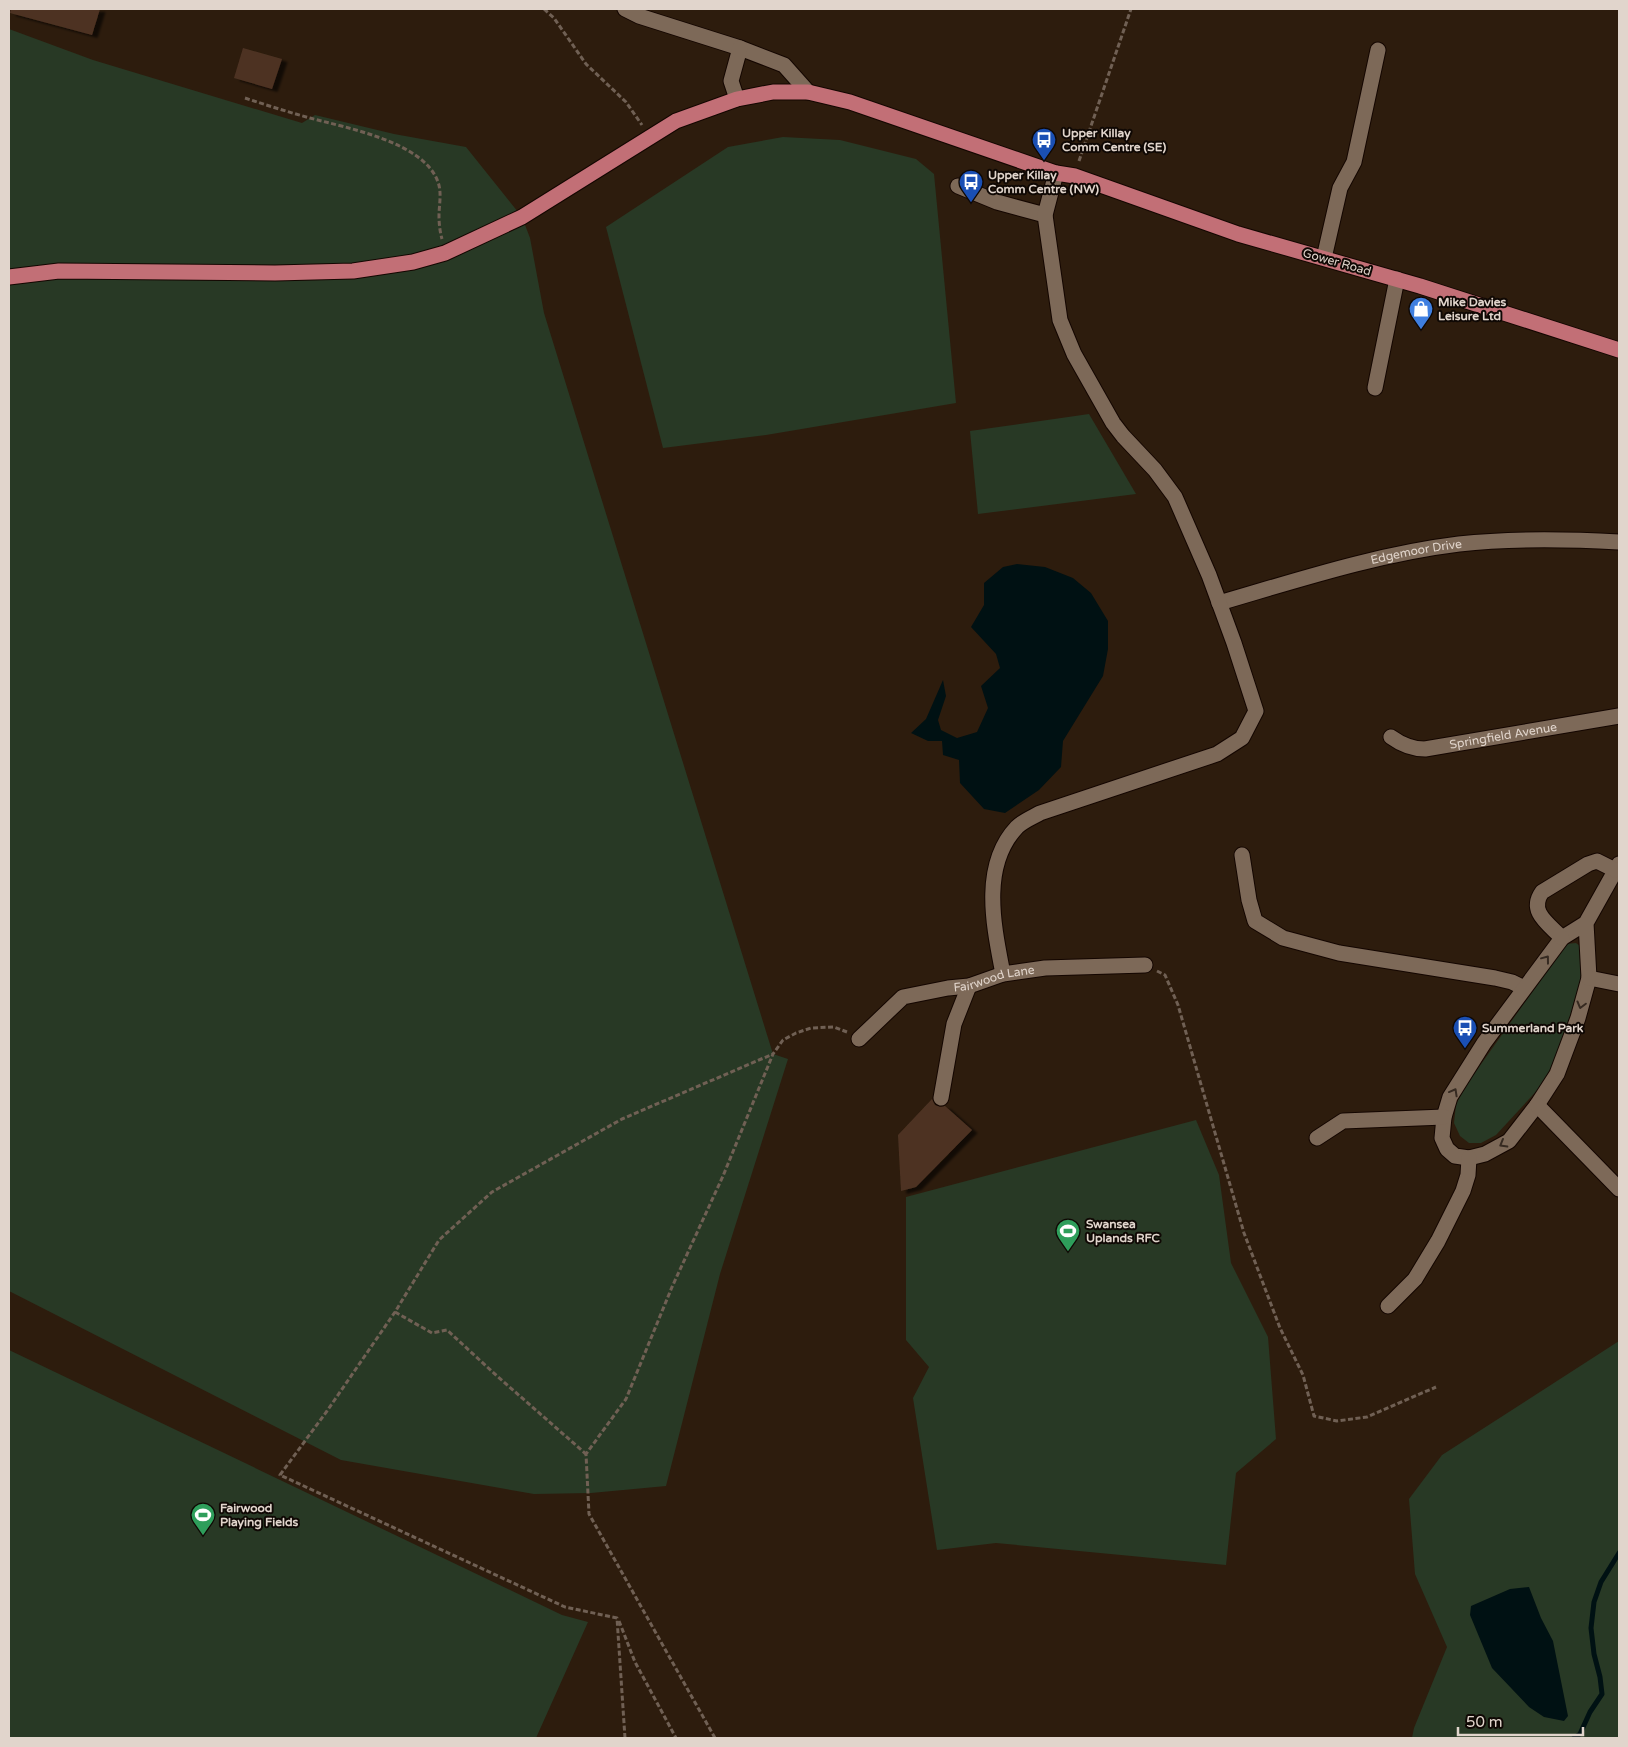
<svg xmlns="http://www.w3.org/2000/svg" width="1628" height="1747" viewBox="0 0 1628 1747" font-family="'Varela Round',sans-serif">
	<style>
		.green { fill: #283925 }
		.water { fill: #001113 }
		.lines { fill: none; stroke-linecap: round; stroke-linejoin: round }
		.stream { stroke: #001113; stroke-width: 5 }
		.building { fill: #4d3323; filter: url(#shadow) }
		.minor-casing { stroke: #140600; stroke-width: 17 }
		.major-casing { stroke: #140600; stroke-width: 17 }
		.path { stroke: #706054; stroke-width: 3; stroke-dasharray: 5 2.5; stroke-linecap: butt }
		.minor { stroke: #7d6958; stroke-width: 15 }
		.major { stroke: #c26f76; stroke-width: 15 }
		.oneway { stroke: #362a21 }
		.labels { text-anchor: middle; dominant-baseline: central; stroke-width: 4; stroke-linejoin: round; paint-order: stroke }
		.poi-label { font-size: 12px; font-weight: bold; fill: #e1d5cc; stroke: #0f0804; text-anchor: start }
		.street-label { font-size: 12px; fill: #e1d5cc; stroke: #0f0804 }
	</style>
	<defs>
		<filter id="shadow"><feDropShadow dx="5.5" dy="3" stdDeviation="1" flood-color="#0009"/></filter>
	</defs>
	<rect width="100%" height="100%" fill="#2d1c0d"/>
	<g class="green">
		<path d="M9 29 93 60 302 123 315 115 394 134 466 147 522 217 530 238 544 313 773 1054 788 1059 720 1274 666 1486 591 1493 534 1494 341 1460 9 1291Z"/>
		<path d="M783 137 840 140 916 159 934 174 956 403 766 435 663 448 606 227 728 147Z"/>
		<path d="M1089 414 1136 494 978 514 970 431Z"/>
		<path d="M1576 943 1580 946 1582 979 1558 1054 1542 1085 1496 1135 1481 1143H1469L1460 1136 1454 1123 1456 1104 1467 1084 1566 944Z"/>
		<path d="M1196 1120 1219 1175 1231 1263 1268 1337 1276 1439 1236 1473 1226 1565 996 1543 937 1550 913 1398 929 1367 906 1340V1197Z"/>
		<path d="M1619 1341V1738H1412L1414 1728 1447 1647 1415 1574 1409 1499 1442 1455Z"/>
		<path d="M9 1350 562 1615 588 1622 536 1738 9 1737Z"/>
	</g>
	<g class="water">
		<path d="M1017 564 1045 567 1073 578 1091 593 1108 621V649L1103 676 1063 741 1061 767 1039 790 1005 813 984 809 960 783 959 760 943 755 942 741H928L911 733 926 719 943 680 946 696 938 720 941 730 957 738 977 732 988 708 981 686 1000 668 996 654 971 627 984 605V583L1003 567Z"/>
		<path d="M1529 1587 1541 1618 1553 1641 1568 1716 1564 1721 1544 1717 1529 1707 1492 1668 1470 1615 1471 1606 1510 1589Z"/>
	</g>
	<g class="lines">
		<path class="stream" d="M1574 1738 1580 1734 1590 1712 1602 1694 1600 1677 1594 1654 1591 1628 1594 1602 1601 1582 1619 1553"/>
	</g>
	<g class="building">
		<path d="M11 9H100L92 35 10 13Z"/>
		<path d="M243 48 282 59 272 89 234 78Z"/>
		<path d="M932 1099 935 1105 940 1107 945 1106 972 1130 916 1187 901 1191 898 1135Z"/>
	</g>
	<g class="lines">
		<defs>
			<g id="minor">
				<path d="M625 9 639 16 740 48 784 65 808 92"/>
				<path d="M737 99 731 81 740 48"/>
				<path d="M958 186 997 202 1045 215"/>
				<path d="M1324 258 1340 188 1354 162 1378 50"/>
				<path d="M1375 388 1397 279"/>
				<path id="s1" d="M1219 603C1298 580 1377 554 1459 544 1512 538 1566 539 1619 542"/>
				<path id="s2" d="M1391 737C1402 745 1412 749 1425 749L1619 716"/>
				<path d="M1242 855 1249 900 1255 921 1283 938 1339 953 1495 978 1512 982 1524 988"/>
				<path d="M1586 923 1589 978 1578 1018 1557 1074 1537 1105 1509 1141 1485 1154 1469 1158 1455 1156 1447 1149 1442 1138 1444 1117 1450 1097 1484 1043 1562 938 1586 923 1619 864"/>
				<path d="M1562 938C1549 924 1528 912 1542 892L1588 864 1597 861 1615 870"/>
				<path d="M1003 974C994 927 980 866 1017 827 1023 821 1033 817 1040 813L1217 754 1242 738 1256 711 1234 643 1209 575 1175 497 1155 470 1123 436 1113 423 1074 354 1060 320 1045 215 1056 173"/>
				<path d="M1589 978 1619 984"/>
				<path id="s3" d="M859 1039 903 997 948 988 969 986 1003 974 1045 968 1145 965"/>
				<path d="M941 1098 954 1024 969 986"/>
				<path d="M1537 1105 1619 1189"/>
				<path d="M1317 1138 1343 1121 1444 1117"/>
				<path d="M1388 1306 1415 1279 1438 1241 1463 1191 1468 1175 1469 1158"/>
			</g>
			<path id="major" d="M9 277 59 271 275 273 353 271 413 262 445 253 522 217 676 121 737 99 773 92H808L850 102 1056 173 1075 176 1238 234 1420 286 1619 350"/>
		</defs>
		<use href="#minor" class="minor-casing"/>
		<use href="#major" class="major-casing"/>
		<g class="path">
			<path d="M544 9 554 18 586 64 626 102 642 125"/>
			<path d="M245 98C266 105 288 112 310 118 347 128 424 142 438 182 442 193 439 205 439 216 439 224 440 232 442 239"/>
			<path d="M1079 161 1131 9"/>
			<path d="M1157 971 1165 975 1178 1005 1244 1233 1280 1328 1303 1375 1314 1416 1337 1421 1367 1417 1436 1387"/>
			<path d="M395 1312 432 1333 447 1330 497 1376 586 1454"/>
			<path d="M619 1621 635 1662 676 1738"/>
			<path d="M625 1738 617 1618 565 1607 280 1475 327 1411 395 1312 439 1240 492 1192 622 1119 773 1054"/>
			<path d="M715 1738 589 1514 586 1454 626 1399 672 1287 723 1176 773 1054 783 1040 796 1033 811 1028 834 1027 847 1032"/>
		</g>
		<use href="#minor" class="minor"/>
		<use href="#major" class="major"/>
	</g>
	<defs><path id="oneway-chevron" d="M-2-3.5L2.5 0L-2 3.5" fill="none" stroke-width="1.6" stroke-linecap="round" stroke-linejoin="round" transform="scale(1.25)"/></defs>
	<g class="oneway">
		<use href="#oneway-chevron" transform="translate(1546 959) rotate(-53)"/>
		<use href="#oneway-chevron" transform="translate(1581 1005) rotate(105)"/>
		<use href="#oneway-chevron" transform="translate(1454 1092) rotate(-61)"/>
		<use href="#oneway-chevron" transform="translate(1503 1144) rotate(150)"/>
	</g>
	<defs>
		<symbol id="bus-pin" viewBox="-11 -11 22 30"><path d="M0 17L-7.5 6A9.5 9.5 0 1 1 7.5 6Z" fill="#1a4fb4" stroke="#0f0804"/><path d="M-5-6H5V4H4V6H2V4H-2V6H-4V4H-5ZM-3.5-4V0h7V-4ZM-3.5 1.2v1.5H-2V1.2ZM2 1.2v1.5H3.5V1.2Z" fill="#fff"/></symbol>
		<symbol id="shop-pin" viewBox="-11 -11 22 30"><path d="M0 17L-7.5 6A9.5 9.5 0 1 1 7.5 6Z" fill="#3f7fe0" stroke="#0f0804"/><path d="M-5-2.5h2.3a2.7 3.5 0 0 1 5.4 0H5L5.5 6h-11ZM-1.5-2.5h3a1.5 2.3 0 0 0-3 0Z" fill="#fff"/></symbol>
		<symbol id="stadium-pin" viewBox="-11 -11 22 30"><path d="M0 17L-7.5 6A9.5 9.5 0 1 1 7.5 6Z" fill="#2e9e5b" stroke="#0f0804"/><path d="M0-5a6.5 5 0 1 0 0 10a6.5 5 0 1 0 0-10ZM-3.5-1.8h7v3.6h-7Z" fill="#fff"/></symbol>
	</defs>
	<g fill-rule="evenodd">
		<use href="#bus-pin" x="1030" y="126" width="28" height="38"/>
		<use href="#bus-pin" x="957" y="168" width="28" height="38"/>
		<use href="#shop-pin" x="1407" y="295" width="28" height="38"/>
		<use href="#bus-pin" x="1451" y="1014" width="28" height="38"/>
		<use href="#stadium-pin" x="1054" y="1217" width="28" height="38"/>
		<use href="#stadium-pin" x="189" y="1501" width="28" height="38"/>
	</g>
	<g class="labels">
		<g class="poi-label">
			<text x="1062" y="133">Upper Killay<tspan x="1062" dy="14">Comm Centre (SE)</tspan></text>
			<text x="988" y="175">Upper Killay<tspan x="988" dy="14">Comm Centre (NW)</tspan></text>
			<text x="1438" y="302">Mike Davies<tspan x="1438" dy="14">Leisure Ltd</tspan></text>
			<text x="1482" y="1028">Summerland Park</text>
			<text x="1086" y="1224">Swansea<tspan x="1086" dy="14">Uplands RFC</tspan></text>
			<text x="220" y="1508">Fairwood<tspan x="220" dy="14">Playing Fields</tspan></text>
		</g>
		<g class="street-label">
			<text transform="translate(1337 262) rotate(16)">Gower Road</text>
			<text stroke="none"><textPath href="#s1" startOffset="204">Edgemoor Drive</textPath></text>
			<text stroke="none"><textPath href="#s2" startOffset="116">Springfield Avenue</textPath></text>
			<text stroke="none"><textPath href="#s3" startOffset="154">Fairwood Lane</textPath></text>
		</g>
	</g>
	<rect width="1628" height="1747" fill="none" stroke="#e1d5cc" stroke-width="20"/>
	<path d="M1458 1727v8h125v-8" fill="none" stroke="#e1d5cc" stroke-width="2.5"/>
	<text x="1466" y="1727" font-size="15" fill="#e1d5cc" stroke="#0f0804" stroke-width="4" paint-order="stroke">50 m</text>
</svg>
